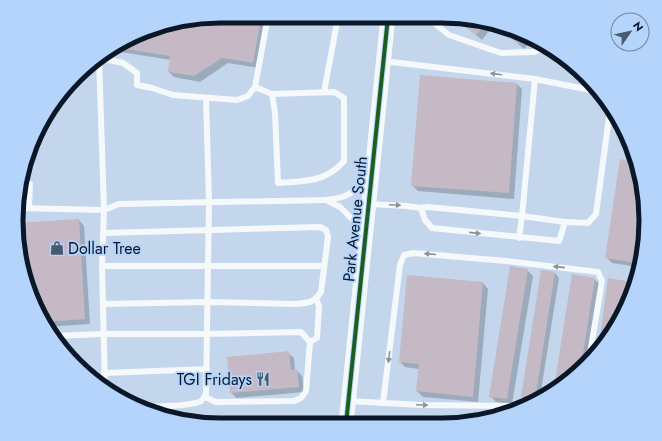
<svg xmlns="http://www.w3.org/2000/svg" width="662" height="441" viewBox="0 0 662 441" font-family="Jost,sans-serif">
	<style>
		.shadow { fill: #0003 }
		.building { fill: #c4b9c5 }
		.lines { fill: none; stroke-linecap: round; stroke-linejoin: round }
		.service { stroke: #f6f9fc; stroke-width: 6 }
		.tertiary { stroke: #f6f9fc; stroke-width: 15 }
		.cycleway-casing { stroke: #b4d4fc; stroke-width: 6 }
		.cycleway { stroke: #1b5e20; stroke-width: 4 }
		.oneway { fill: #8b939d }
		.labels { text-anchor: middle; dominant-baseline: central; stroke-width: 3.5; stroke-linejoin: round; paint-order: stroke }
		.street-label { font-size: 16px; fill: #091729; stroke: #b4d4fc }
		.poi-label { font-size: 16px; fill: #091729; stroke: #b4d4fc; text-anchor: start }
		.rim { fill: none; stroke: #091729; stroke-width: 5 }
	</style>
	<rect width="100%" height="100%" fill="#c4d6ec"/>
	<g class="shadow">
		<path d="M220 16H254V19L260 20 266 26 259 68 228 63 200 82 174 77 169 72 171 60 108 50 155 27Z"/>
		<path d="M455 18H468L494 25 482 40Z"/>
		<path d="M498 27 532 37 534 38 524 49Z"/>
		<path d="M517 84 522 89 514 199 418 191 412 185Z"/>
		<path d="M621 161 634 163 646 207 638 267 612 263 606 257Z"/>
		<path d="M79 220 84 226 90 324 47 327 44 323 23 273 18 224Z"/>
		<path d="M527 270 533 276 512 404 496 402 490 396Z"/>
		<path d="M542 271 555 273 559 278 540 397 534 402 526 401 522 397Z"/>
		<path d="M594 279 600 284 588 361 555 386Z"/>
		<path d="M483 283 488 289 478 402 423 397 417 391 419 369 405 367 400 362Z"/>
		<path d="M632 283 635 286 599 349Z"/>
		<path d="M288 353 294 358 295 371H297L302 376 304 392 236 398 231 392Z"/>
	</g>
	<g class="building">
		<path d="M220 16H248V17L261 19 253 63 222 58 194 76 168 72 170 56 114 47 155 27Z"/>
		<path d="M455 18H468L486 23 476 35Z"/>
		<path d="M497 26 498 27 526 35 518 44Z"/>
		<path d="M420 75 517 83 509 193 411 186Z"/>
		<path d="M620 159 633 162 646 207 638 263 605 258Z"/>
		<path d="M79 219 85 319 43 322 23 273 18 223Z"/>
		<path d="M510 266 528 269 507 399 489 397Z"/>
		<path d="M541 270 555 272 535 400 521 397Z"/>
		<path d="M572 274 595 278 581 366 554 387Z"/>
		<path d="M407 275 483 282 473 397 416 391 419 364 399 362Z"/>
		<path d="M608 278 632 282 630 295 598 351Z"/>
		<path d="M289 351 291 370 297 369 299 387 230 393 227 357Z"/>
		<path d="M383 420H472L455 425 383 424Z"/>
	</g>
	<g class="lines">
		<g class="service">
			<path d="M431 18 433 22 449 35 501 53 534 52 546 46"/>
			<path d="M99 58 104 210 119 204 326 200C347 198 352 193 368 180"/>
			<path d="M99 58 123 63 137 73V85L152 88 173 95 237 100 248 96 255 87 268 16"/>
			<path d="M383 61 535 79 595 91"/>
			<path d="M255 87 272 94 334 92 344 98V161C339 167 331 173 324 176 312 182 291 182 278 183L275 113 272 94"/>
			<path d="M324 92 338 17"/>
			<path d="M22 184H30L29 208"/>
			<path d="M326 200 340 207 356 223 364 232"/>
			<path d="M369 204 407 206 421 208 428 207 522 216 565 222"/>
			<path d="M17 208 104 210 102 266 105 387"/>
			<path d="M421 208 425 220 432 228 559 241 565 222 588 223 596 214 610 110"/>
			<path d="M103 233 320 227 326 230 328 237 321 292C313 304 307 303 294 304L208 302 103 304"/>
			<path d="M519 238 522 216 535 79"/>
			<path d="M102 266H324"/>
			<path d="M54 336 103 334H206L301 332 310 342 306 391 301 398 294 401 216 402 205 397"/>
			<path d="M310 342 317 338 319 306 316 299"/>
			<path d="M104 373 207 369"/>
			<path d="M348 401 422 405 522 406"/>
			<path d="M383 403 400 265 404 255 413 253 506 261 598 272 602 281 589 360"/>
			<path d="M139 407C152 406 191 407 201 401 203 399 205 396 206 394L209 202 206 98"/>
		</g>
		<path class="tertiary" d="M346 424 388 17"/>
		<defs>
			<path id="cycleway" d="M346 424 388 17"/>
		</defs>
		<use href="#cycleway" class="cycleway-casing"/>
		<use href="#cycleway" class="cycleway"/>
	</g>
	<defs><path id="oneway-solid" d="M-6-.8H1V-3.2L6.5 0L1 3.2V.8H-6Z"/></defs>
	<g class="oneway">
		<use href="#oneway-solid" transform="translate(496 74) rotate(-173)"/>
		<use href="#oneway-solid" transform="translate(395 205) rotate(3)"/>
		<use href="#oneway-solid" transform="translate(475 233) rotate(6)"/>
		<use href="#oneway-solid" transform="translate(430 254) rotate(-175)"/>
		<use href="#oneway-solid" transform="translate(559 267) rotate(-174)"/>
		<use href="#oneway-solid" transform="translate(389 357) rotate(97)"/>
		<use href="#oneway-solid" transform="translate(422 405) rotate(2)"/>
	</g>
	<defs>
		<symbol id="shop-bare" viewBox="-9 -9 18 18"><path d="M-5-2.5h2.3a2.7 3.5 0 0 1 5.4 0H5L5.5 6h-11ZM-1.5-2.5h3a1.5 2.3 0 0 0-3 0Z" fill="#4a5a6d" stroke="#b4d4fc" stroke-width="2.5" paint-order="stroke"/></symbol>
		<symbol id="restaurant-bare" viewBox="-9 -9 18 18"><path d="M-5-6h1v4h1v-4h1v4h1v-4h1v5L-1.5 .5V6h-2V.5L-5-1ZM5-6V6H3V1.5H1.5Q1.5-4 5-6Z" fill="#4a5a6d" stroke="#b4d4fc" stroke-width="2.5" paint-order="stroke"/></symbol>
	</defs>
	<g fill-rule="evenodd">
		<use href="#shop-bare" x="47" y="238" width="20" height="20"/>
		<use href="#restaurant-bare" x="253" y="369" width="20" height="20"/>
	</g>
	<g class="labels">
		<g class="street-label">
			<text transform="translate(355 219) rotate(-84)">Park Avenue South</text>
		</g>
		<g class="poi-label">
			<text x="68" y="248">Dollar Tree</text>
			<text x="252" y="379" text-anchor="end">TGI Fridays</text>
		</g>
	</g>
	<path d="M0 0H662V441H0ZM220 23H442A197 197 0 0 1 639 220V221A197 197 0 0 1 442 418H220A197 197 0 0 1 23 221V220A197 197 0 0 1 220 23Z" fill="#b4d4fc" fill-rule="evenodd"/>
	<path class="rim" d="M220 23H442A197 197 0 0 1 639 220V221A197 197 0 0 1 442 418H220A197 197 0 0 1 23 221V220A197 197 0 0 1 220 23Z"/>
	<g transform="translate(630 32) rotate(56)"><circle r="19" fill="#b4d4fc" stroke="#7088a8"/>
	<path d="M0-3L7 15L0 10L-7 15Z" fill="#4a5a6d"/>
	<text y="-6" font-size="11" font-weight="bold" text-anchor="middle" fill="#091729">N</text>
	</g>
</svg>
